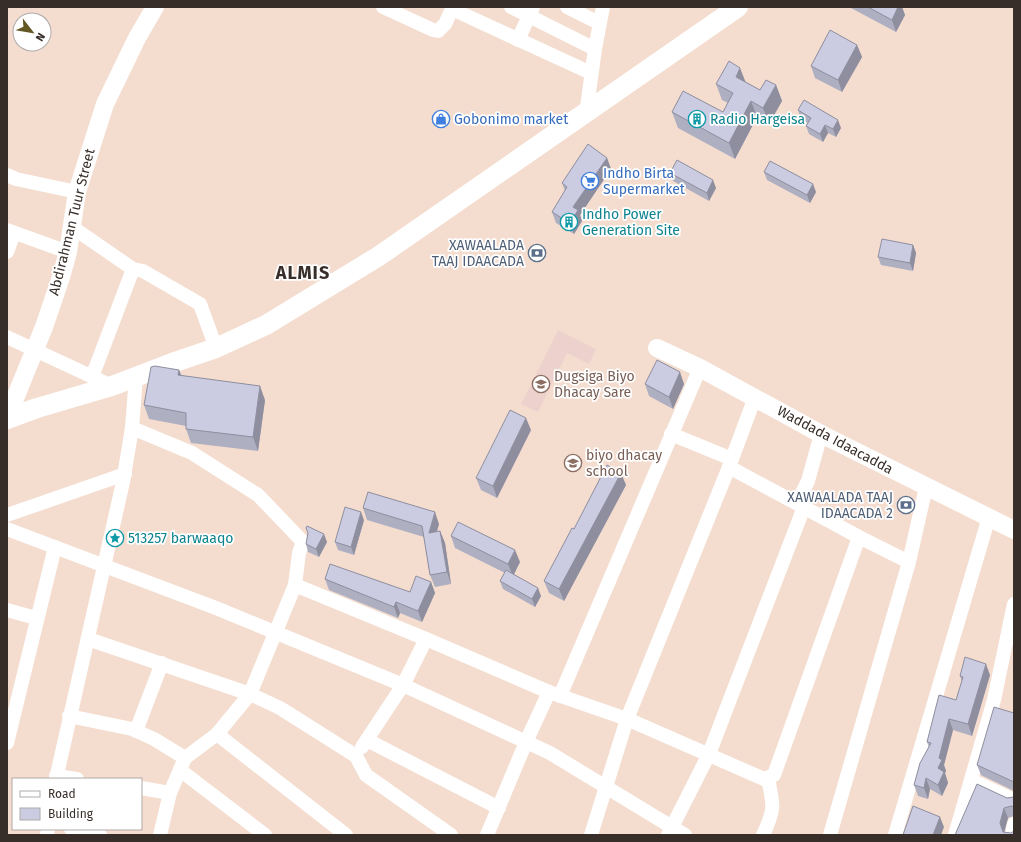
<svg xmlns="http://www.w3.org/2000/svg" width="1021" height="842" viewBox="0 0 1021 842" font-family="'Fira Sans',sans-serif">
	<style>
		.education { fill: #ecd1cd }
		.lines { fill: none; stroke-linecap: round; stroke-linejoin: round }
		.minor { stroke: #fff; stroke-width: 14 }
		.tertiary { stroke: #fff; stroke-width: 18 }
		.secondary { stroke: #fff; stroke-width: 20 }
		.wall { fill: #afafc2 }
		.shaded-wall { fill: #8e8e9e }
		.building { fill: #cbcbe2; stroke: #8e8e9e }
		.labels { text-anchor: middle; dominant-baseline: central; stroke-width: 3.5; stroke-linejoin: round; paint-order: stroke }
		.shop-label { font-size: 14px; fill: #366cbe; stroke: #fff; text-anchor: start }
		.culture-label { font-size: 14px; fill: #0d838f; stroke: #fff; text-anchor: start }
		.street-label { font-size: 14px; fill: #372e29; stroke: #fff }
		.service-label { font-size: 14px; fill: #4e5e75; stroke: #fff; text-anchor: end }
		.education-label { font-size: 14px; fill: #785e54; stroke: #fff; text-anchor: start }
		.district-label { font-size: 18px; font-weight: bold; letter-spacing: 1px; fill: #372e29; stroke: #fff }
	</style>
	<rect width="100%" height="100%" fill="#f4ddcf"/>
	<path class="education" d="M558 330 596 349 589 364 567 353 538 412 521 404Z"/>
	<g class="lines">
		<g class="minor">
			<path d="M383 7 433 30 438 31 445 24 453 7"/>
			<path d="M511 7 595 49"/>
			<path d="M567 7 599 23"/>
			<path d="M452 9 591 73"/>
			<path d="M518 40 533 7"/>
			<path d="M586 114 595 49 603 7"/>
			<path d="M7 175 16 179 77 192"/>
			<path d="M72 227 133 269 143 271 200 304 216 348"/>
			<path d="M7 230 68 252"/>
			<path d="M7 252 14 233"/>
			<path d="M7 337 112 386"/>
			<path d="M92 377 133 269"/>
			<path d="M132 428 192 453 258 495 303 542 299 553 295 585 250 694 217 734 185 758 170 793 160 835"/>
			<path d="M671 434 732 459"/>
			<path d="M729 467 859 537 909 562"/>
			<path d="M797 503 808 481 821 434"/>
			<path d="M7 515 125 474"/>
			<path d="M7 529 216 608 403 685 550 753 685 835"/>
			<path d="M295 585 426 639 549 692 627 719 764 779 774 775 859 537"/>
			<path d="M7 610 36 618"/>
			<path d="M88 639 250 694 280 708 356 756 366 775 451 835"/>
			<path d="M560 696 700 368"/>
			<path d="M69 716 132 729 154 739 185 758"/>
			<path d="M136 731 162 663"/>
			<path d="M217 734 346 835"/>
			<path d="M367 740 499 808"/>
			<path d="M7 743 55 547"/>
			<path d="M362 747 403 685 426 639"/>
			<path d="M180 770 265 835"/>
			<path d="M56 776 77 779"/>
			<path d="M56 779 123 482 132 428 136 376"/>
			<path d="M971 780 1014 800"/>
			<path d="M141 788 170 793"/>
			<path d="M71 829 100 835"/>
			<path d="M47 835 48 829"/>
			<path d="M487 835 526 742 549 692"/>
			<path d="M591 835 627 719 729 467 755 397"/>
			<path d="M668 835 709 754 804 507"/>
			<path d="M763 835C775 809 774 806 768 779"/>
			<path d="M830 835 909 562 926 487"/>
			<path d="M895 835 989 517"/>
			<path d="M955 835 994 700 1014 604"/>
			<path d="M1012 835 1014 824"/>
		</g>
		<g class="tertiary">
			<path d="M657 348 700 368 821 434 1014 530"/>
			<path d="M7 418 44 327 61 277 68 252 77 192 105 104 137 38 155 7"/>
		</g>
		<path class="secondary" d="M7 419 37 408 112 386 172 363 216 348 266 325 379 256 738 7"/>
	</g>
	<g class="wall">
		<path d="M851 7H902L905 15 896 32 851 8Z"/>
		<path d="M857 45 862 57 842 92 815 78 811 66Z"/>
		<path d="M746 82 760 90 776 85 782 101 769 124 757 117 735 159 678 128 672 112H723L728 103 722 100 716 84Z"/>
		<path d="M798 110 841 128 836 137 828 133 823 142 809 134 806 126 808 123 801 119Z"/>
		<path d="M607 158 611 169 580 215 582 221 574 234 556 223 552 212 565 191 562 183Z"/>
		<path d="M764 172 816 192 810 203 767 180Z"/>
		<path d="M670 173 716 188 709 201 673 181Z"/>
		<path d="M913 245 916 253 913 271 881 265 878 257Z"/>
		<path d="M179 370 181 375 265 400 258 451 191 443 186 429V426L149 419 144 405Z"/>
		<path d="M645 384H684L673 409 649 396Z"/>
		<path d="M531 430 497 498 481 490 476 478Z"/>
		<path d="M626 485 564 601 549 593 544 581 574 529Z"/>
		<path d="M363 508 439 524 437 531H440L445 543 451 584 435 587 430 575 424 537 367 520Z"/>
		<path d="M364 520 354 555 338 550 335 542Z"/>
		<path d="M306 528 327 542 319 557 308 552 306 544 308 533Z"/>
		<path d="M451 536 520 562 514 574 541 596 535 607 503 589 500 581 505 573 455 548Z"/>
		<path d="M325 579 410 592 431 582 435 593 422 622 400 613 398 618 329 590Z"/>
		<path d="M990 675 972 736 953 730 944 765 946 771 945 773 948 783 942 796 930 789 928 799 918 796 914 785 929 747 927 742 956 700 962 682 960 676Z"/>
		<path d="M1014 713V791L981 775 977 765Z"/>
		<path d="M1014 797V816L1008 818 1004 832 1014 835H955L1007 798Z"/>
	</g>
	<g class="shaded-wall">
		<path d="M898 7H902L905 15 896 32 892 20Z"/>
		<path d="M857 45 862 57 842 92 838 80Z"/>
		<path d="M740 68 746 83 736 77Z"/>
		<path d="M776 85 782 101 769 124 763 108Z"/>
		<path d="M751 101 757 117 735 159 729 143Z"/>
		<path d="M838 120 841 128 836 137 833 129Z"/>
		<path d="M825 125 828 133 823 142 820 134Z"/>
		<path d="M607 158 611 169 580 215 582 221 574 234 570 223 573 207Z"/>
		<path d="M713 180 716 188 709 201 707 193Z"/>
		<path d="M813 184 816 192 810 203 807 195Z"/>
		<path d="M913 245 916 253 913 271 910 263Z"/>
		<path d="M179 370 185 384 178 375Z"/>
		<path d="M680 372 684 384 673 409 669 397Z"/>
		<path d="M260 386 265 400 258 451 253 437Z"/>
		<path d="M526 418 531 430 497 498 493 486Z"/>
		<path d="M621 473 626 485 564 601 559 589Z"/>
		<path d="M361 512 364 520 354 555 351 547Z"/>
		<path d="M435 512 439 524 433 545 429 533Z"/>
		<path d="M440 531 445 543 451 584 447 572Z"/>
		<path d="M324 534 327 542 319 557 316 549Z"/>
		<path d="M515 550 520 562 513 576 508 564Z"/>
		<path d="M431 582 435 593 422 622 418 611Z"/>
		<path d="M538 588 541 596 535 607 532 599Z"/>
		<path d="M396 602 400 613 398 618 394 607Z"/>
		<path d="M986 664 990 675 972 736 968 724Z"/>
		<path d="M949 719 953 730 944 765 946 771 945 773 948 783 942 796 938 785V768L939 758Z"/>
		<path d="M926 778 930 789 928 799 924 788Z"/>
		<path d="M1004 808 1008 818 1004 833 1000 823Z"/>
		<path d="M940 817 944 827 941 835H933Z"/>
	</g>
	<g class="building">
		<path d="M868 7H898L892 20Z"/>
		<path d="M830 30 857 45 838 80 811 66Z"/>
		<path d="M729 61 740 68 736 77 760 90 766 80 776 85 763 108 751 101 729 143 672 112 683 91 723 112 733 93 716 84Z"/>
		<path d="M804 100 838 120 833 129 825 125 820 134 806 126 811 118 798 110Z"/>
		<path d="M588 144 607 158 573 207 578 210 570 223 552 212 567 187 562 183Z"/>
		<path d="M677 160 713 180 707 193 670 173Z"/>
		<path d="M770 161 813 184 807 195 764 172Z"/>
		<path d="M882 239 913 245 910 263 878 257Z"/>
		<path d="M657 360 680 372 669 397 645 384Z"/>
		<path d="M155 366 179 370 178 375 260 386 253 437 186 429V413L144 405 151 367Z"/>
		<path d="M510 410 526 418 493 486 476 478Z"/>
		<path d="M607 465 621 473 559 589 544 581 572 528 574 529Z"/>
		<path d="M368 492 435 512 429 533 440 531 447 572 430 575 422 526 363 508Z"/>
		<path d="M345 507 361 512 351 547 335 542Z"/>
		<path d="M458 522 515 550 508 564 451 536Z"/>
		<path d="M307 526 324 534 316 549 306 544 308 533 306 528Z"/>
		<path d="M330 564 410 592 416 576 431 582 418 611 396 602 394 607 325 579Z"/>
		<path d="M506 570 538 588 532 599 500 581Z"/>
		<path d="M965 657 986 664 968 724 949 719 939 758 942 760 938 768 944 772 938 785 926 778 924 788 914 785 920 763 931 743 927 742 939 695 956 700 963 677 960 676Z"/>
		<path d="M994 707 1014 713V782L977 765Z"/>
		<path d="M977 784 1007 798 1014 797V807L1011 806 1004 808 1000 823 1003 832 1011 833 1014 831V835H955Z"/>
		<path d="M913 806 940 817 933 835H903Z"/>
	</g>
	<defs>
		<symbol id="shop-ring" viewBox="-11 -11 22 22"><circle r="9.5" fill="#fff" stroke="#3f7fe0" stroke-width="1.5"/><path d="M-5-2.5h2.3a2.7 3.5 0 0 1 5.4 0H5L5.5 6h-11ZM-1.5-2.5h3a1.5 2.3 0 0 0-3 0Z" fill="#3f7fe0"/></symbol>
		<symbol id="building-ring" viewBox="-11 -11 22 22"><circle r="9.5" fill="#fff" stroke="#0f9aa8" stroke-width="1.5"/><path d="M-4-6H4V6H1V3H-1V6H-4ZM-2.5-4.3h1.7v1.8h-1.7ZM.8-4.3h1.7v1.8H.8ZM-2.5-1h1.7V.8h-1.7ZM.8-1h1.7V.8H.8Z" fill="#0f9aa8"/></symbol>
		<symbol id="supermarket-ring" viewBox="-11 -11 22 22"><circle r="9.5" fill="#fff" stroke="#3f7fe0" stroke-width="1.5"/><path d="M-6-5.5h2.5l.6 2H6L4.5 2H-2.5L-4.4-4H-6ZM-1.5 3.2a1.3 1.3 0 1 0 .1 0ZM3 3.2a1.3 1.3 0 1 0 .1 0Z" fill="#3f7fe0"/></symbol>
		<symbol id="bank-ring" viewBox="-11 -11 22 22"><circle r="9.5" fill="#fff" stroke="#5c6f8a" stroke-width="1.5"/><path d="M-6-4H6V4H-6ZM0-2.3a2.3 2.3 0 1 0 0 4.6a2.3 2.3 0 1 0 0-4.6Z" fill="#5c6f8a"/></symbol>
		<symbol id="school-ring" viewBox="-11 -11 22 22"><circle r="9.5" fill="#fff" stroke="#8d6e63" stroke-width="1.5"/><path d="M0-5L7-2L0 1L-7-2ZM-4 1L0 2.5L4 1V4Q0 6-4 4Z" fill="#8d6e63"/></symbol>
		<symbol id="sight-ring" viewBox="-11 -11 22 22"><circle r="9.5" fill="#fff" stroke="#0f9aa8" stroke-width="1.5"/><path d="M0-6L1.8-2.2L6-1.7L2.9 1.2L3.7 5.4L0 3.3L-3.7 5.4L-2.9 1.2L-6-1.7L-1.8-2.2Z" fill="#0f9aa8"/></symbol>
	</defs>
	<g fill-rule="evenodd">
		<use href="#shop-ring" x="431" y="109" width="20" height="20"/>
		<use href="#building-ring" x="687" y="109" width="20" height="20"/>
		<use href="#supermarket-ring" x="580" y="171" width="20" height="20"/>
		<use href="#building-ring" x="559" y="212" width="20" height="20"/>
		<use href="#bank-ring" x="527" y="243" width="20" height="20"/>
		<use href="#school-ring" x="531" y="374" width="20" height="20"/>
		<use href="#school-ring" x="563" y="453" width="20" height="20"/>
		<use href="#bank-ring" x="896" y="495" width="20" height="20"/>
		<use href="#sight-ring" x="105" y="528" width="20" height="20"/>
	</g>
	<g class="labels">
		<g class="shop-label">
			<text x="454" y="119">Gobonimo market</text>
			<text x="603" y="173">Indho Birta<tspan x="603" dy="16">Supermarket</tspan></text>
		</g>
		<g class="culture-label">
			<text x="710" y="119">Radio Hargeisa</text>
			<text x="582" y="214">Indho Power<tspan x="582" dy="16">Generation Site</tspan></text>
			<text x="128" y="538">513257 barwaaqo</text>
		</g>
		<g class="street-label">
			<text transform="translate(72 222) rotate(-76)">Abdirahman Tuur Street</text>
			<text transform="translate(835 440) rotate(28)">Waddada Idaacadda</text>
		</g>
		<g class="service-label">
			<text x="524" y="245">XAWAALADA<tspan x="524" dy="16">TAAJ IDAACADA</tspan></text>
			<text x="893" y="497">XAWAALADA TAAJ<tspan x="893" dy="16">IDAACADA 2</tspan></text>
		</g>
		<g class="education-label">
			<text x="554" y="376">Dugsiga Biyo<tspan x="554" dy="16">Dhacay Sare</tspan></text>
			<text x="586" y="455">biyo dhacay<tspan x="586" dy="16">school</tspan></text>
		</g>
		<g class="district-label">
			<text x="303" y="273">ALMIS</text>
		</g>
	</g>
	<rect width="1021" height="842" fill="none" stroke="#372e29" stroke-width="16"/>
	<rect x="12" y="778" width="130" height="52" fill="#ffffff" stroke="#afaba9"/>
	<rect x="20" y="791" width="20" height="6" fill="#ffffff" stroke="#afaba9"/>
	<text x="48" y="798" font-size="12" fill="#372e29">Road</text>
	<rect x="20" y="808" width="20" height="12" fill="#cbcbe2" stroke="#afaba9"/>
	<text x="48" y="818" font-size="12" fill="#372e29">Building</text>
	<g transform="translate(32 32) rotate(121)"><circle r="19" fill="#ffffff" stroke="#afaba9"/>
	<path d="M0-3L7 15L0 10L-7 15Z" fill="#635724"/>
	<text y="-6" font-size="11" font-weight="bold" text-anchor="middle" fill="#372e29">N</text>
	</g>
</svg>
